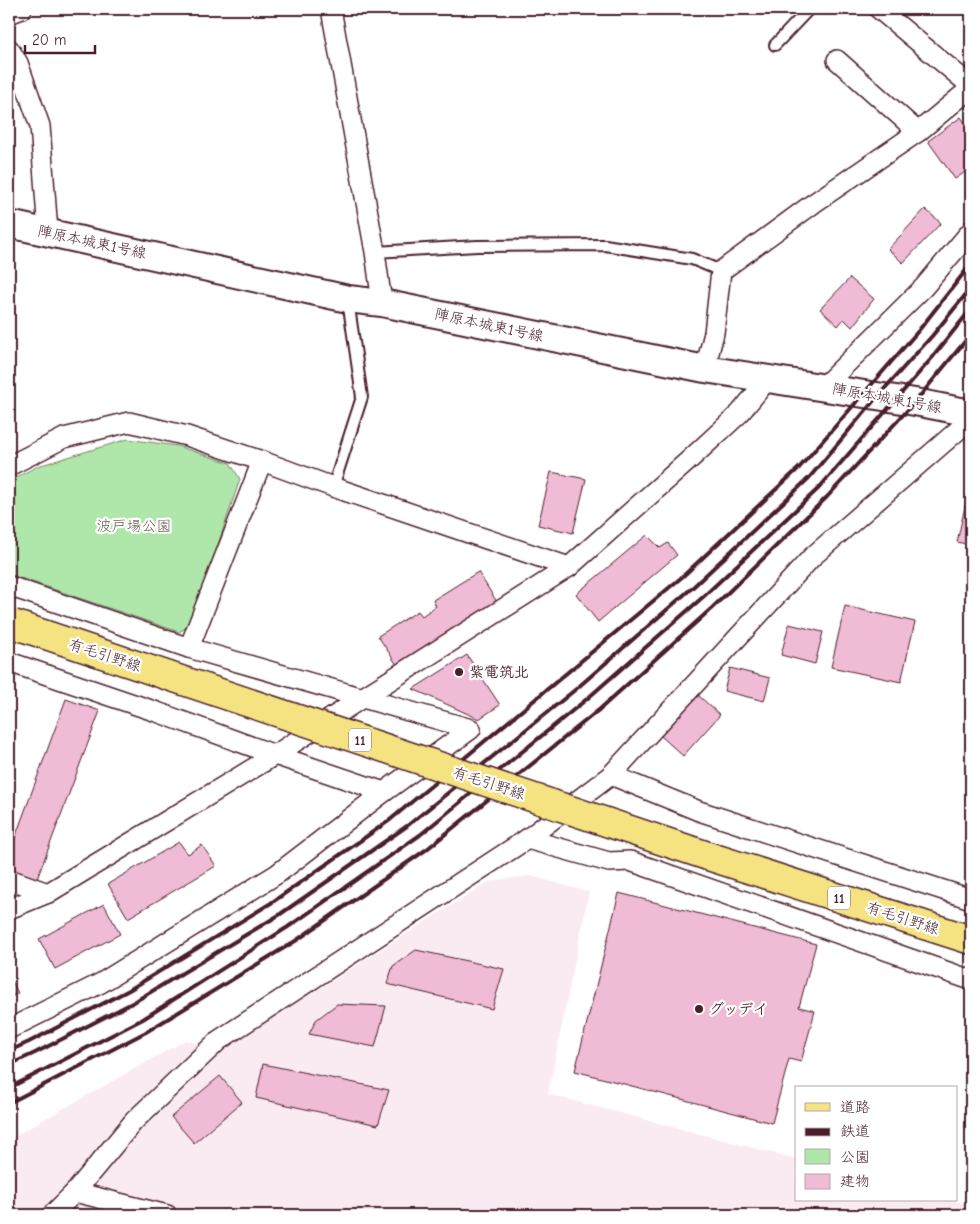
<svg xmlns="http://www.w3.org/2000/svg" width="980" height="1224" viewBox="0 0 980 1224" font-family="'Comic Neue','Klee One',sans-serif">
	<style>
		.built { fill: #faebf2 }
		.green { fill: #afe6a9; stroke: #7c826a }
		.building { fill: #f0bbd5; stroke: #4a1f2b }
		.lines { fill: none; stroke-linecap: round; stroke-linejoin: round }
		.lane-casing { stroke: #4a1f2b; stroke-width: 14 }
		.street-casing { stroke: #4a1f2b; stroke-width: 22 }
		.secondary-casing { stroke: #4a1f2b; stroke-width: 30 }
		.primary-casing { stroke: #4a1f2b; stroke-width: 31 }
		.lane { stroke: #fff; stroke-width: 10 }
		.street { stroke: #fff; stroke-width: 19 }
		.secondary { stroke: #fff; stroke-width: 26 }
		.primary { stroke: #f5e382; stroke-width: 28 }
		.rail { stroke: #4a1f2b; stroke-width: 4 }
		.primary-bridge-casing { stroke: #4a1f2b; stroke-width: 31; stroke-linecap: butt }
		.primary-bridge { stroke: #f5e382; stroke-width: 28 }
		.poi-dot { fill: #4a1f2b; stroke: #fff; stroke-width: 2 }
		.labels { text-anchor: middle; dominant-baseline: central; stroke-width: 4.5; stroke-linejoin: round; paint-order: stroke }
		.shield { fill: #fff; stroke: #80626b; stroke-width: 1 }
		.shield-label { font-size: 14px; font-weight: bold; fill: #4a1f2b }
		.street-label { font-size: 15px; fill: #4a1f2b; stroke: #fff }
		.park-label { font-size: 15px; fill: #685b51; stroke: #fff }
		.poi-label { font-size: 15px; font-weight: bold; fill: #4a1f2b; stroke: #fff; text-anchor: start }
	</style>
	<rect width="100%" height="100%" fill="#fff"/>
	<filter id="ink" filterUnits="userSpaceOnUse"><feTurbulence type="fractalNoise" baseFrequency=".02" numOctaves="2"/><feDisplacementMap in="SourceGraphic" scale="10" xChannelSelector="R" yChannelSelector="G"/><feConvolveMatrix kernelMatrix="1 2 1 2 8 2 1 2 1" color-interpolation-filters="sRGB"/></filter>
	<g filter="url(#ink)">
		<path class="built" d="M531 876 589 892 548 1094 796 1159V1200H953L971 1205V1215H9V1139L186 1040 224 1049 488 882 504 879Z"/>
		<path class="green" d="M128 439 177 446 230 463 240 479 191 625 179 632 9 574V481L38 466Z"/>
		<g class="building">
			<path d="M961 117 971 132V168L955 179 928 141Z"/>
			<path d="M925 209 941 223 903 263 888 249Z"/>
			<path d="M850 278 874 299 852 327 844 319 838 326 820 309Z"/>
			<path d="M551 472 586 479 573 533 538 525Z"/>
			<path d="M971 480V545L957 542Z"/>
			<path d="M647 535 660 548 668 543 677 555 598 622 576 594Z"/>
			<path d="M478 572 497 602 399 668 378 636 418 611 422 616 436 606 433 600Z"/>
			<path d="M845 606 915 622 901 682 831 667Z"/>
			<path d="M789 624 823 632 815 664 781 655Z"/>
			<path d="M467 655 500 705 479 719 413 689Z"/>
			<path d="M730 668 770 678 764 701 724 691Z"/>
			<path d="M698 695 720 715 683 756 661 736Z"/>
			<path d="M66 699 100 711 37 879 9 869V854Z"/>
			<path d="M179 842 188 854 202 845 216 866 128 918 108 884Z"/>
			<path d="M619 893 816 944 799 1007 815 1011 801 1062 789 1059 772 1123 575 1071Z"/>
			<path d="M104 904 120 934 55 969 39 939Z"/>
			<path d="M416 950 504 969 492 1009 387 984 393 966Z"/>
			<path d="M9 975 18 993 9 998Z"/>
			<path d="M337 1004 386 1006 375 1047 309 1034 316 1020Z"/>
			<path d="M263 1064 389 1090 378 1125 256 1098Z"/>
			<path d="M220 1076 242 1102 194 1143 171 1117Z"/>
		</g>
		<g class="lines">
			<defs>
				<g id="lane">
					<path d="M775 45 809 9"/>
					<path d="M375 252 477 246 605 245 692 259 721 271"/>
					<path d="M333 487 362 397 348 300"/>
				</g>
				<g id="street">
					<path d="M331 9 375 252 382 303"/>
					<path d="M879 9 971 86"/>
					<path d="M9 14 22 9"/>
					<path d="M9 49 18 63 40 126 48 232"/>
					<path d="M837 60 918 132"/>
					<path d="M705 369 714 333 721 271 814 203 918 132 971 88"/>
					<path d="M823 387 924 287 971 231"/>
					<path d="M9 466 64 438 129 422 187 436 262 461 333 487 569 567"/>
					<path d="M9 586 189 648 471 729 384 792 277 874 101 983 9 1029"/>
					<path d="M189 648 262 461"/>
					<path d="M9 662 157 712 275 755 384 792"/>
					<path d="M611 775 699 811 971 899"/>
					<path d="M527 839 609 862 630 861 971 980"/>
					<path d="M9 879 48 893"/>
					<path d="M9 909 48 893 275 755 362 698 569 567 687 462 740 413 768 379"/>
					<path d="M75 1192 167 1215"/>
					<path d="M52 1215 75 1192 134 1121 219 1040 527 839 611 775 812 557 971 419"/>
				</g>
				<path id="secondary" d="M9 224 348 299 382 303 705 369 915 402 971 413"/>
				<path id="primary" d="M708 856 971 940"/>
			</defs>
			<use href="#lane" class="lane-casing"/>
			<use href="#street" class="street-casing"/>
			<use href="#secondary" class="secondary-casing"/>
			<use href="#primary" class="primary-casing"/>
			<use href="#lane" class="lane"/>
			<use href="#street" class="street"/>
			<use href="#secondary" class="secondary"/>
			<use href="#primary" class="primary"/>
			<g class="rail">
				<path d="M9 1051 29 1042 129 990 271 903 390 820 682 577 799 468 919 330 971 264"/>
				<path d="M9 1065 35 1053 134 1002 279 915 407 826 576 689 693 587 809 478 877 397 932 336 971 288"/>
				<path d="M9 1088 143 1019 288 927 420 835 588 698 703 597 819 488 932 358 971 309"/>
				<path d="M9 1103 146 1032 297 940 427 849 600 709 712 608 827 497 915 402 971 334"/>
			</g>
			<defs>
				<path id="primary-bridge" d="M13 624 708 856"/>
			</defs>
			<use href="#primary-bridge" class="primary-bridge-casing"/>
			<use href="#primary-bridge" class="primary-bridge"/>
		</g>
	</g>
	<g class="poi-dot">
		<circle cx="459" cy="672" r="5"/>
		<circle cx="699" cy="1009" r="5"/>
	</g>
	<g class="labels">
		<g class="shield">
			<rect x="349" y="728.5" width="22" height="23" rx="4"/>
			<rect x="828" y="886.5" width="22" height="23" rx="4"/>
		</g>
		<g class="shield-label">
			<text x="360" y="740">11</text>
			<text x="839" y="898">11</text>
		</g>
		<g class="street-label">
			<text transform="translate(92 242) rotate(12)">陣原本城東1号線</text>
			<text transform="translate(489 325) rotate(12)">陣原本城東1号線</text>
			<text transform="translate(887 398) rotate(10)">陣原本城東1号線</text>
			<text transform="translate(105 655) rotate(18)">有毛引野線</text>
			<text transform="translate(489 783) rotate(18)">有毛引野線</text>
			<text transform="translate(903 918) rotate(18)">有毛引野線</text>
		</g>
		<g class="park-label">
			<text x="134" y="526">波戸場公園</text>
		</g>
		<g class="poi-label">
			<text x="469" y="672">紫電筑北</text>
			<text x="709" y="1009">グッデイ</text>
		</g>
	</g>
	<rect width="980" height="1224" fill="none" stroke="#fff" stroke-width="30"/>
	<rect x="15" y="15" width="950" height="1194" fill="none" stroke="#4a1f2b" stroke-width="2" filter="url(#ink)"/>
	<rect x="795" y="1086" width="162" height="115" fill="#ffffff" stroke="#b7a5aa"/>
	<rect x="805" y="1103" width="25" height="8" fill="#f5e382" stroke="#b7a5aa"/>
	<text x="840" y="1112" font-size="15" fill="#4a1f2b">道路</text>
	<rect x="805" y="1128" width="25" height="8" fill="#4a1f2b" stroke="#b7a5aa"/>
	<text x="840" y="1136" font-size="15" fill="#4a1f2b">鉄道</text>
	<rect x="805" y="1149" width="25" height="15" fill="#afe6a9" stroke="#b7a5aa"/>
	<text x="840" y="1162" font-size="15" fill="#4a1f2b">公園</text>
	<rect x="805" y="1174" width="25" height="15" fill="#f0bbd5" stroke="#b7a5aa"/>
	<text x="840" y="1186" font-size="15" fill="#4a1f2b">建物</text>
	<path d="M25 45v8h70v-8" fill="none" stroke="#4a1f2b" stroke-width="2.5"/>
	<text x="32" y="45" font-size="15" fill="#4a1f2b" stroke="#ffffff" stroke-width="4" paint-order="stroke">20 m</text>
</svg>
